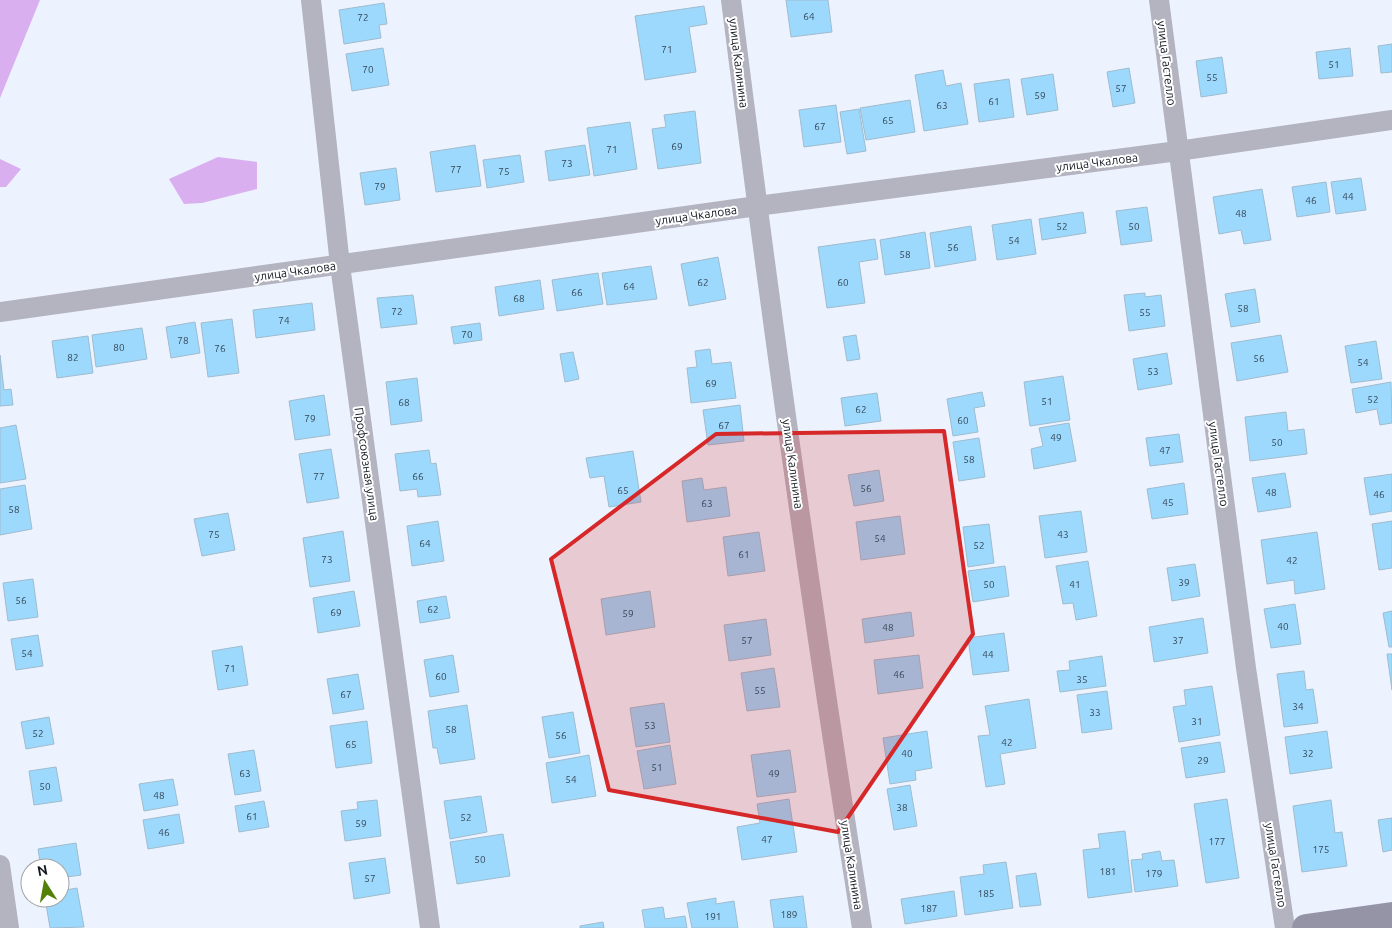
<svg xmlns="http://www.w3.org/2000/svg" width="1392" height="928" viewBox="0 0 1392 928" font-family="Ubuntu,sans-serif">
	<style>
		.forest { fill: #daaff0 }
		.building { fill: #9dd9fd; stroke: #9fbcce }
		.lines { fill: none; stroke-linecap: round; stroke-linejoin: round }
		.minor { stroke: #b4b3c0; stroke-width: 20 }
		.secondary { stroke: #9594a7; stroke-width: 28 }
		.marked { fill: #d62828; fill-opacity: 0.2; stroke: #d62828; stroke-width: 4; stroke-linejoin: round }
		.labels { text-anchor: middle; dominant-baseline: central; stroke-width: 4; stroke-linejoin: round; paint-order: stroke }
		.number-label { font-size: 10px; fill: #364858 }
		.street-label { font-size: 12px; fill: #131821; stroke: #fff }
	</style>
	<rect width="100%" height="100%" fill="#edf3fe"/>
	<g class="forest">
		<path d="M0 0H40L0 98Z"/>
		<path d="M218 157 257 162V189L202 203 184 204 169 179Z"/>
		<path d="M0 159 21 169 6 187H0Z"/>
	</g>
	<g class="building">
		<path d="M786 0H828L832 32 791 37Z"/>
		<path d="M384 3 387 24 379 25 381 38 344 44 339 10Z"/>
		<path d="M704 6 707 24 689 27 696 72 645 80 635 16Z"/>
		<path d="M1392 44V72L1381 73 1378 46Z"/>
		<path d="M383 48 389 85 352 91 346 54Z"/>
		<path d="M1350 48 1353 76 1319 79 1316 52Z"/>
		<path d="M1222 57 1227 93 1201 97 1196 61Z"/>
		<path d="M1129 68 1135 103 1113 107 1107 72Z"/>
		<path d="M943 70 946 86 961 83 968 124 924 131 915 75Z"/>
		<path d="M1053 74 1058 110 1027 115 1021 79Z"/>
		<path d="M1009 79 1014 117 979 122 974 84Z"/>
		<path d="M910 100 915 132 866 140 860 108Z"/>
		<path d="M836 105 841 142 804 147 799 110Z"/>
		<path d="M859 109 866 151 847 154 840 112Z"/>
		<path d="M695 111 701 163 658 169 652 129 666 127 664 115Z"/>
		<path d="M630 122 637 169 594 176 587 128Z"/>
		<path d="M475 145 481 186 436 192 430 152Z"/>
		<path d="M585 145 590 175 549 181 545 151Z"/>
		<path d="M520 155 524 182 487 188 483 160Z"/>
		<path d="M396 168 400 200 365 205 360 173Z"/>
		<path d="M1361 178 1366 210 1336 214 1331 182Z"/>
		<path d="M1326 182 1330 212 1297 217 1292 187Z"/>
		<path d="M1262 189 1271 240 1244 244 1241 230 1219 234 1213 197Z"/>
		<path d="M1147 207 1152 241 1121 245 1116 211Z"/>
		<path d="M1083 212 1086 233 1042 240 1039 219Z"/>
		<path d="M1031 219 1036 254 997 260 992 225Z"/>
		<path d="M971 226 976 260 935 267 930 233Z"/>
		<path d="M925 232 930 268 885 275 880 240Z"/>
		<path d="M875 239 878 259 859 262 865 303 827 308 818 247Z"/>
		<path d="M718 257 726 299 689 306 681 264Z"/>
		<path d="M651 266 657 299 607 305 602 273Z"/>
		<path d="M598 273 603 304 557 311 552 280Z"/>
		<path d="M540 280 544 309 499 316 495 287Z"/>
		<path d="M1255 289 1260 322 1231 327 1225 294Z"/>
		<path d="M1145 293V297L1161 295 1165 326 1129 331 1124 295Z"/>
		<path d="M413 295 417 324 381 328 377 298Z"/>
		<path d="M312 303 315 330 256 338 253 310Z"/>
		<path d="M232 319 239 373 208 377 201 323Z"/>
		<path d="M195 322 200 353 171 358 166 327Z"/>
		<path d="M480 323 482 340 454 344 451 327Z"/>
		<path d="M142 328 147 359 96 367 92 335Z"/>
		<path d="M856 335 860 359 847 361 843 337Z"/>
		<path d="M1281 335 1288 372 1237 381 1231 343Z"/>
		<path d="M88 336 93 373 57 378 52 341Z"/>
		<path d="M1376 341 1382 379 1351 383 1345 346Z"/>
		<path d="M710 349 712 364 731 362 736 398 691 403 687 368 697 367 695 351Z"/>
		<path d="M573 352 579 379 565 382 560 354Z"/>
		<path d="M1167 353 1172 384 1138 390 1133 359Z"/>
		<path d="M0 355 4 390 11 389 13 405 0 406Z"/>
		<path d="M1063 376 1070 420 1030 426 1024 382Z"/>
		<path d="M417 378 422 421 391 425 386 382Z"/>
		<path d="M1391 382 1392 423 1380 425 1377 409 1356 413 1352 389Z"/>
		<path d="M982 392 985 406 974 408 978 432 953 436 947 399Z"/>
		<path d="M877 393 881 421 845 426 841 398Z"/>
		<path d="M324 395 330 435 295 440 289 401Z"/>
		<path d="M740 405 744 441 708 445 703 410Z"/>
		<path d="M1286 412 1288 431 1304 429 1307 454 1250 461 1245 417Z"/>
		<path d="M1069 423 1076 461 1034 469 1031 449 1043 446 1039 428Z"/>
		<path d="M16 425 26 479 0 483V428Z"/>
		<path d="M1179 434 1183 462 1150 466 1146 438Z"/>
		<path d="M979 438 985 477 959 481 953 442Z"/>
		<path d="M331 449 339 498 307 503 299 454Z"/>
		<path d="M429 450 431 464 436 463 441 495 418 497 417 489 400 491 395 454Z"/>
		<path d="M633 451 641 502 609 507 604 476 590 478 586 458Z"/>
		<path d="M879 470 884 501 854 506 848 475Z"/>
		<path d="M1285 473 1291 507 1258 512 1252 478Z"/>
		<path d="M1392 474V511L1370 515 1364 478Z"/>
		<path d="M702 478 704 490 726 487 730 516 687 522 682 481Z"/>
		<path d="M1184 483 1188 514 1152 519 1147 489Z"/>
		<path d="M25 485 32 529 0 535V489Z"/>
		<path d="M1081 511 1087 552 1045 558 1039 516Z"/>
		<path d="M228 513 235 550 202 556 194 519Z"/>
		<path d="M900 516 905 554 861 560 856 522Z"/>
		<path d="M438 521 444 561 412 566 407 526Z"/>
		<path d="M1392 521V568L1379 570 1372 524Z"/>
		<path d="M989 524 994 563 968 567 963 527Z"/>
		<path d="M343 531 350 581 310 587 303 538Z"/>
		<path d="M759 532 765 571 728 576 723 537Z"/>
		<path d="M1317 532 1325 589 1295 594 1294 580 1267 584 1261 540Z"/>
		<path d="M1088 561 1097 616 1076 620 1073 603 1063 604 1056 566Z"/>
		<path d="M1195 564 1200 596 1172 601 1167 568Z"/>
		<path d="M1005 566 1009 596 973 602 968 571Z"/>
		<path d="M33 579 38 617 8 621 3 583Z"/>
		<path d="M354 591 360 626 318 633 313 598Z"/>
		<path d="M650 591 655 627 606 635 601 599Z"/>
		<path d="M446 596 450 618 420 623 417 601Z"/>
		<path d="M1295 604 1301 644 1271 648 1264 609Z"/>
		<path d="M1392 611V647H1389L1383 613Z"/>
		<path d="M911 612 914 636 865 643 862 619Z"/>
		<path d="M1203 618 1208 653 1154 662 1149 627Z"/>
		<path d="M766 619 771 655 729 661 724 625Z"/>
		<path d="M1004 633 1009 671 973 675 968 638Z"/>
		<path d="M38 635 43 666 16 670 11 639Z"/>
		<path d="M242 646 248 685 218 690 212 651Z"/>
		<path d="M1387 654H1392V690Z"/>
		<path d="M453 655 459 692 430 697 424 660Z"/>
		<path d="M919 655 923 688 878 694 874 660Z"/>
		<path d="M1102 656 1106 686 1060 692 1057 671 1070 670 1069 661Z"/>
		<path d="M774 668 780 707 747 711 741 673Z"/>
		<path d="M1304 671 1306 690 1313 689 1318 723 1284 727 1277 674Z"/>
		<path d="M358 674 364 709 333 714 327 679Z"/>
		<path d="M1212 686 1220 735 1179 742 1173 707 1186 705 1184 690Z"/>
		<path d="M1107 691 1112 729 1082 733 1077 695Z"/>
		<path d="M1029 699 1036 748 1000 754 1005 784 986 787 978 736 990 735 985 706Z"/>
		<path d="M664 703 670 742 636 747 630 708Z"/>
		<path d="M467 705 475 759 440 764 437 748H433L428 711Z"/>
		<path d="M573 712 580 753 549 758 542 717Z"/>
		<path d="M49 717 54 744 26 749 21 722Z"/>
		<path d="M367 721 372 763 336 768 330 726Z"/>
		<path d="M927 731 932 768 915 771 916 780 890 784 883 738Z"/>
		<path d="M1327 731 1332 768 1290 774 1285 737Z"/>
		<path d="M1220 742 1225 772 1186 778 1181 748Z"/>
		<path d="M670 745 676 784 644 789 637 751Z"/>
		<path d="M254 750 261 791 235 795 228 754Z"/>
		<path d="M790 750 796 792 757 797 751 755Z"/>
		<path d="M589 755 596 796 552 803 546 763Z"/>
		<path d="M56 767 62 801 34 805 29 771Z"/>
		<path d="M173 779 178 805 144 811 139 784Z"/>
		<path d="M910 785 917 826 894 830 887 789Z"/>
		<path d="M481 796 487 832 450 839 444 801Z"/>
		<path d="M789 799 797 852 742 860 737 827 760 823 757 804Z"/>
		<path d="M1227 799 1239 878 1206 883 1194 804Z"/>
		<path d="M377 800 381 836 345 841 341 811 358 809 357 802Z"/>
		<path d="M1331 800 1335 833 1342 832 1347 866 1302 872 1293 806Z"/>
		<path d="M264 801 269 827 239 832 235 806Z"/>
		<path d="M179 814 184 843 148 849 143 820Z"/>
		<path d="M1392 818V850L1383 852 1378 820Z"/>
		<path d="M1125 831 1132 892 1088 898 1083 850 1100 848 1098 834Z"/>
		<path d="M503 834 510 876 457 884 450 842Z"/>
		<path d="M76 843 81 875 60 878V868H41L38 849Z"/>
		<path d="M1160 851 1162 861 1174 860 1178 886 1135 892 1131 860 1143 859 1142 854Z"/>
		<path d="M385 858 390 893 354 899 349 863Z"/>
		<path d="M1006 862 1013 908 965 915 960 877 984 874 983 865Z"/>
		<path d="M1036 873 1041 905 1020 907 1016 876Z"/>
		<path d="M77 888 84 927 50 928 45 898H60V891Z"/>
		<path d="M954 891 957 916 905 924 901 899Z"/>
		<path d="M803 896 807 928H774L770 900Z"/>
		<path d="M716 898V904L734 901 738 928H692L687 903Z"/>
		<path d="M663 907 665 919 685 916 687 928H645L642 910Z"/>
		<path d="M603 922 604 928H580V926Z"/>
	</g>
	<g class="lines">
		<g class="minor">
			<path d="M311 0 340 265 430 928"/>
			<path d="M731 0C770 310 813 619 862 928"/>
			<path d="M1159 0 1246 668 1285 928"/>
			<path d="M0 312 757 206 1178 151 1392 120"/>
			<path d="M0 865 9 928"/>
		</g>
		<path class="secondary" d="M1306 928 1392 916"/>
	</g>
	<path class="marked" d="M944 431 973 634 838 832 609 790 551 559 716 434Z"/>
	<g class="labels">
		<g class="number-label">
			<text x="809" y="16">64</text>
			<text x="363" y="17">72</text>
			<text x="667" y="49">71</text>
			<text x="1334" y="64">51</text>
			<text x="368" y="69">70</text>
			<text x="1212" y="77">55</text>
			<text x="1121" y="88">57</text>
			<text x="1040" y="95">59</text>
			<text x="994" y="101">61</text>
			<text x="942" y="105">63</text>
			<text x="888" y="120">65</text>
			<text x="820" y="126">67</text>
			<text x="677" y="146">69</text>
			<text x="612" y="149">71</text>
			<text x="567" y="163">73</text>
			<text x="456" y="169">77</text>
			<text x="504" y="171">75</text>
			<text x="380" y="186">79</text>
			<text x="1348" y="196">44</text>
			<text x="1311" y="200">46</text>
			<text x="1241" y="213">48</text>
			<text x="1062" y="226">52</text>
			<text x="1134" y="226">50</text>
			<text x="1014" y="240">54</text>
			<text x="953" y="247">56</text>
			<text x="905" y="254">58</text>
			<text x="703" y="282">62</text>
			<text x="843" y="282">60</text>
			<text x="629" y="286">64</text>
			<text x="577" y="292">66</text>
			<text x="519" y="298">68</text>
			<text x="1243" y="308">58</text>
			<text x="397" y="311">72</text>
			<text x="1145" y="312">55</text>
			<text x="284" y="320">74</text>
			<text x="467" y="334">70</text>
			<text x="183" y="340">78</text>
			<text x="119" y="347">80</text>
			<text x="220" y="348">76</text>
			<text x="73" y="357">82</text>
			<text x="1259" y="358">56</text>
			<text x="1363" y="362">54</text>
			<text x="1153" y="371">53</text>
			<text x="711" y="383">69</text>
			<text x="1373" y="399">52</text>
			<text x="1047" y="401">51</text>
			<text x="404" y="402">68</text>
			<text x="861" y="409">62</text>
			<text x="310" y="418">79</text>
			<text x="963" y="420">60</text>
			<text x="724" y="425">67</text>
			<text x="1056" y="437">49</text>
			<text x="1277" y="442">50</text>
			<text x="1165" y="450">47</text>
			<text x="969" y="459">58</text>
			<text x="319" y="476">77</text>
			<text x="418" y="476">66</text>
			<text x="866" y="488">56</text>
			<text x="623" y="490">65</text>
			<text x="1271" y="492">48</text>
			<text x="1379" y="494">46</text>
			<text x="1168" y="502">45</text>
			<text x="707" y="503">63</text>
			<text x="14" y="509">58</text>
			<text x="214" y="534">75</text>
			<text x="1063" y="534">43</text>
			<text x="880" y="538">54</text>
			<text x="425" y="543">64</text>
			<text x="979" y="545">52</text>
			<text x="744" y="554">61</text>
			<text x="327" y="559">73</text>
			<text x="1292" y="560">42</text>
			<text x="1184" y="582">39</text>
			<text x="989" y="584">50</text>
			<text x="1075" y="584">41</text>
			<text x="21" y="600">56</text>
			<text x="433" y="609">62</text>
			<text x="336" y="612">69</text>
			<text x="628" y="613">59</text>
			<text x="1283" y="626">40</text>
			<text x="888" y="627">48</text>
			<text x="747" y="640">57</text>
			<text x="1178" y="640">37</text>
			<text x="27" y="653">54</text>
			<text x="988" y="654">44</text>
			<text x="230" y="668">71</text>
			<text x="899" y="674">46</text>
			<text x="441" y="676">60</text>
			<text x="1082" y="679">35</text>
			<text x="760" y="690">55</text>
			<text x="346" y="694">67</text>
			<text x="1298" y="706">34</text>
			<text x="1095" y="712">33</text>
			<text x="1197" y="721">31</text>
			<text x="650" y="725">53</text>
			<text x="451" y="729">58</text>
			<text x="38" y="733">52</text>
			<text x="561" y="735">56</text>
			<text x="1007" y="742">42</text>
			<text x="351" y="744">65</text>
			<text x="907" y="753">40</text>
			<text x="1308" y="753">32</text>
			<text x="1203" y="760">29</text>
			<text x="657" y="767">51</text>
			<text x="245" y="773">63</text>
			<text x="774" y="773">49</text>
			<text x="571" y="779">54</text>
			<text x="45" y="786">50</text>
			<text x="159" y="795">48</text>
			<text x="902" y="807">38</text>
			<text x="252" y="816">61</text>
			<text x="466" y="817">52</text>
			<text x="361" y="823">59</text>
			<text x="164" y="832">46</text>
			<text x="767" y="839">47</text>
			<text x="1217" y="841">177</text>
			<text x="1321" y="849">175</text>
			<text x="480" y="859">50</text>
			<text x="1108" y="871">181</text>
			<text x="1154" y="873">179</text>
			<text x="370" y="878">57</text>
			<text x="986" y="893">185</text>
			<text x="929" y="908">187</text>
			<text x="789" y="914">189</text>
			<text x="713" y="916">191</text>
		</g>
		<g class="street-label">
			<text transform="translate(739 63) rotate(83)">улица Калинина</text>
			<text transform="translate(1167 63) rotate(83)">улица Гастелло</text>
			<text transform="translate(1097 162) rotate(-7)">улица Чкалова</text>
			<text transform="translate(696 215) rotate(-8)">улица Чкалова</text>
			<text transform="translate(295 271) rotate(-8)">улица Чкалова</text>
			<text transform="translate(367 464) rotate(82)">Профсоюзная улица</text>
			<text transform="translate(793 464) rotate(82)">улица Калинина</text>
			<text transform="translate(1219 464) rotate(82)">улица Гастелло</text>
			<text transform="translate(852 865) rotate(81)">улица Калинина</text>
			<text transform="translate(1276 865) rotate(81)">улица Гастелло</text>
		</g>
	</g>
	<g transform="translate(45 883) rotate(349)"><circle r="24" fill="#ffffff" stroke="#a1a3a6"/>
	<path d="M0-4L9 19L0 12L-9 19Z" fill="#538009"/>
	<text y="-8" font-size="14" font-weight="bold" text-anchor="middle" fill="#131821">N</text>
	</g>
</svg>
